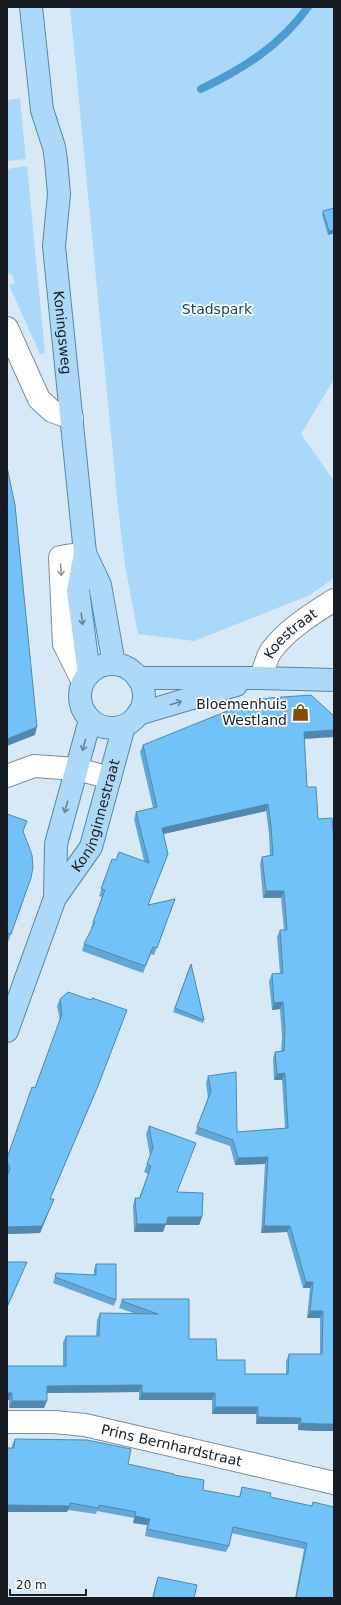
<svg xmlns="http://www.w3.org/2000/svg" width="341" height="1605" viewBox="0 0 341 1605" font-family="'DejaVu Sans',sans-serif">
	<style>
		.green { fill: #a9d8fb }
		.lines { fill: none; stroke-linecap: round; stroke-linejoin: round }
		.stream { stroke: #4c9bd1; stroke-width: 8 }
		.minor-casing { stroke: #7e8e9b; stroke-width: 24 }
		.major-casing { stroke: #5487ab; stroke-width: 24 }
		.minor { stroke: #fff; stroke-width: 22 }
		.major { stroke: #acd9f9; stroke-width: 22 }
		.wall { fill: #62a7d7 }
		.shaded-wall { fill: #5088af }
		.building { fill: #72c2fa; stroke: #5088af }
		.oneway { stroke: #96999b }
		.oneway2 { stroke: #688498 }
		.labels { text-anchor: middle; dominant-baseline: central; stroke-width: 3.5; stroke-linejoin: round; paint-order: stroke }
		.park-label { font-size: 14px; fill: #0b4a6e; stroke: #fff }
		.street-label { font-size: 14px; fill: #161c21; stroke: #fff }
		.poi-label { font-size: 14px; fill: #161c21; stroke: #fff; text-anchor: end }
	</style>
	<rect width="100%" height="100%" fill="#d7e9f7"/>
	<g class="green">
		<path d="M70 7H334V379L301 434 334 481V578L310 595 194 641 138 634 125 565 118 507Z"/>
		<path d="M20 98 26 159 7 161V100Z"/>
		<path d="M27 166 45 353 40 354 9 285 15 283 12 275 7 272V169Z"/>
	</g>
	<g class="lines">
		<path class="stream" d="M201 89C243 69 281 45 308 7"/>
		<defs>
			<g id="minor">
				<path d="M7 328 39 399 52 411 72 418"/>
				<path id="s1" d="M261 678C264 669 266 659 271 651 286 630 312 614 334 600"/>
				<path d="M83 682 64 644 60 557 85 553"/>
				<path d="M7 776 34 766 77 769 110 778"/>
				<path id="s2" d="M7 1422H54L85 1425 334 1483"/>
			</g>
			<g id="major">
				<path id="s3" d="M31 7 42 110 54 147 56 160 59 194 54 246 85 553 78 591 89 674"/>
				<path d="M85 553 100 585 114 664"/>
				<circle cx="112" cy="696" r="32"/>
				<path d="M138 678H261L334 680"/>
				<path d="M138 714 236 685"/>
				<path d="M55 898 56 844 90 720"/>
				<path id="s4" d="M7 1031 55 898 91 847 124 726"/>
			</g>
		</defs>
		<use href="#minor" class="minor-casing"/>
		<use href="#major" class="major-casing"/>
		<use href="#minor" class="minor"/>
		<use href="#major" class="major"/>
	</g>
	<g class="wall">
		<path d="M334 208V233L328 235 322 215 323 211Z"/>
		<path d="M334 737 304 739 334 1431H318L298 1430V1424H256V1414H212V1400H139V1392L47 1393 44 1408H9V1400H7V1366H63V1342L66 1336H96L97 1320 100 1313 136 1314 119 1308 122 1299H189V1339L217 1360 245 1374H286V1361L289 1354H320V1318H307L310 1288H303L287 1232 261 1233 265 1164 235 1165 230 1146 195 1134 208 1098 206 1083 208 1076 237 1132 285 1128 282 1080H274L273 1058 275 1052 281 1051 282 1037 280 1009 272 1010 269 981 272 974 280 973 277 937 280 930H284L281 898H263L260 864 262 857 270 856 269 833 266 811 163 834 148 905 175 899 154 955 151 954 143 973 82 951 84 944 92 929 91 928 102 897 99 896 112 859 116 860 144 861 134 819 136 812 153 808 140 752 143 745Z"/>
		<path d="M7 814 23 831 31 878 8 942H7Z"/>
		<path d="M191 964 204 1020 203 1023 173 1012Z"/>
		<path d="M60 999 95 1093 50 1199H54L40 1233 7 1234V1177L8 1174 7 1173V1157L35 1088 60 1021 57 1006Z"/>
		<path d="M149 1126 177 1192 202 1217 199 1225H165L163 1232H134L133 1206 135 1198H139L148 1174 144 1172 150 1156 146 1134Z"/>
		<path d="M96 1264 116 1300 114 1306 53 1283 56 1273 94 1275V1270Z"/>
		<path d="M15 1439 128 1464 174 1475 203 1490 239 1497 242 1487 270 1497 311 1506 313 1502 334 1598H295L304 1549 231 1533 229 1546 226 1552 145 1536 147 1525 133 1523 134 1518 97 1511 96 1514 68 1510 67 1512H7L12 1445Z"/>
		<path d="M158 1577 194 1598H152L155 1586Z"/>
	</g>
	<g class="shaded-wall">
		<path d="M334 230V233L328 235 329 231Z"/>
		<path d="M37 727 35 735 7 746V739Z"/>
		<path d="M334 730V737L301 739 304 732Z"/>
		<path d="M268 804 266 811 159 835 162 828Z"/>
		<path d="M266 891H284L281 898H263Z"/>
		<path d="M283 1002 280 1009 272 1010 274 1003Z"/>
		<path d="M127 1010 95 1093 47 1206Z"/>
		<path d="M285 1073 282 1080H274L277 1074Z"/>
		<path d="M268 1157 265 1164 235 1165 238 1158Z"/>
		<path d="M54 1199 40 1233 7 1234V1227Z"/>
		<path d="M168 1217H202L199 1225H165Z"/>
		<path d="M137 1224H166L163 1232H134Z"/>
		<path d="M264 1226H290L287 1232 261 1233Z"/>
		<path d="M27 1262 24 1269 7 1308V1307Z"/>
		<path d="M306 1282H313L310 1288H303Z"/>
		<path d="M310 1311H323L320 1318H307Z"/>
		<path d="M142 1385 139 1392 44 1393 47 1386Z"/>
		<path d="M7 1393H12L9 1400H7Z"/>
		<path d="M142 1393H215L212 1400H139Z"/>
		<path d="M12 1401H47L44 1408H9Z"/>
		<path d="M215 1407H258L256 1414H212Z"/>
		<path d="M258 1417 301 1418 298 1424H256Z"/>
		<path d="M300 1423 334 1424V1431H318L298 1430Z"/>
		<path d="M7 1505 70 1506 67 1512H7Z"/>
		<path d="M135 1516 150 1519 147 1525 133 1523Z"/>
	</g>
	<g class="building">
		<path d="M334 208V230L329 231 323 211Z"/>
		<path d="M7 467 15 505 37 727 7 739Z"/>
		<path d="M311 695 334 716V730L304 732 307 787H316L318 819 332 818 334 843V1424H320L300 1423 301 1418 258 1417V1407H215V1393H142V1385L47 1386V1401H12V1393H7V1366H66V1336H99L100 1313 158 1314 122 1301V1299H189V1339H216L217 1360H245V1374H288L289 1354H322L323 1311H310L313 1282H306L290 1226H264L268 1157 238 1158 233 1140 197 1127 211 1091 208 1076 236 1072 237 1132 288 1128 285 1073 277 1074 275 1052 284 1051 285 1030 283 1002 274 1003 272 974 283 973 280 930H287L284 891H266L262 857 273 855 271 826 268 804 162 828 168 854 148 905 175 899 157 948 153 947 145 966 84 944 95 922H93L105 890 101 889 112 859 116 860 119 852 149 863 136 812 157 807 143 745 252 701 269 698Z"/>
		<path d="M7 814 27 821 23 831 32 855 33 867 31 878 11 934 7 933Z"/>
		<path d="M191 964 204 1020 175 1008Z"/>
		<path d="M68 992 91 1000 92 998 127 1010 98 1086 50 1199H54L42 1226 7 1227V1177L10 1168 7 1162V1158L32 1087 35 1088 62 1014 60 999Z"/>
		<path d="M149 1126 196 1143 177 1192 203 1193 202 1217H168L166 1224H137L135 1198H140L151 1166 147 1164 153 1148Z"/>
		<path d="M7 1262H27L7 1307Z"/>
		<path d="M96 1264H116V1300L55 1277 56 1273 96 1275Z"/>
		<path d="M15 1439 87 1440 131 1449 128 1464 174 1474V1475L204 1480 203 1490 240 1497 242 1487 271 1493 270 1497 312 1506 313 1502 334 1507V1598H296L307 1543 233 1527 229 1546 147 1529 150 1519 135 1516 136 1512 99 1505V1508L70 1503V1506L7 1505V1448H14Z"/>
		<path d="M158 1577 197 1585 194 1598H153Z"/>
	</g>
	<defs><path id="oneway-shaft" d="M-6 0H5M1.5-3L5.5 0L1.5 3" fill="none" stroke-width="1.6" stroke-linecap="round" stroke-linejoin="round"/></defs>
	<use class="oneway" href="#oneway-shaft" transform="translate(61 570) rotate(87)"/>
	<g class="oneway2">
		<use href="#oneway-shaft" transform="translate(82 619) rotate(83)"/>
		<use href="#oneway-shaft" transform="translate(176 703) rotate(-17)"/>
		<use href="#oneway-shaft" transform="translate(84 745) rotate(105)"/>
		<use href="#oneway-shaft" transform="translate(66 807) rotate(106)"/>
	</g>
	<defs>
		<symbol id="shop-bare" viewBox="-9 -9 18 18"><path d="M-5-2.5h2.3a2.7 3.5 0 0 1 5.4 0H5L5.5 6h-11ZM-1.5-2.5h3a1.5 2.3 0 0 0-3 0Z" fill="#864b04" stroke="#fff" stroke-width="2.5" paint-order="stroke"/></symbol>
	</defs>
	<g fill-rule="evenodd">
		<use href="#shop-bare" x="288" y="700" width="25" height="25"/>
	</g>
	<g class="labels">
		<g class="park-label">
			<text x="217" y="309">Stadspark</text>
		</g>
		<g class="street-label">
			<text stroke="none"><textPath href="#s3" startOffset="329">Koningsweg</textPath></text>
			<text stroke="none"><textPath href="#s1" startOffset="55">Koestraat</textPath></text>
			<text stroke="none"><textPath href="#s4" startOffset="235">Koninginnestraat</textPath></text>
			<text stroke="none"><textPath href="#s2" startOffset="167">Prins Bernhardstraat</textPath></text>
		</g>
		<g class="poi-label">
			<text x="287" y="704">Bloemenhuis<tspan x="287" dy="16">Westland</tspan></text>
		</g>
	</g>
	<rect width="341" height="1605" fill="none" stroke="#161c21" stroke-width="16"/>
	<path d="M10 1589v6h76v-6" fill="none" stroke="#161c21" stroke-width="2"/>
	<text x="16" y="1589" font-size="12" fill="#161c21" stroke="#ffffff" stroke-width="3" paint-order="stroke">20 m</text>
</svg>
